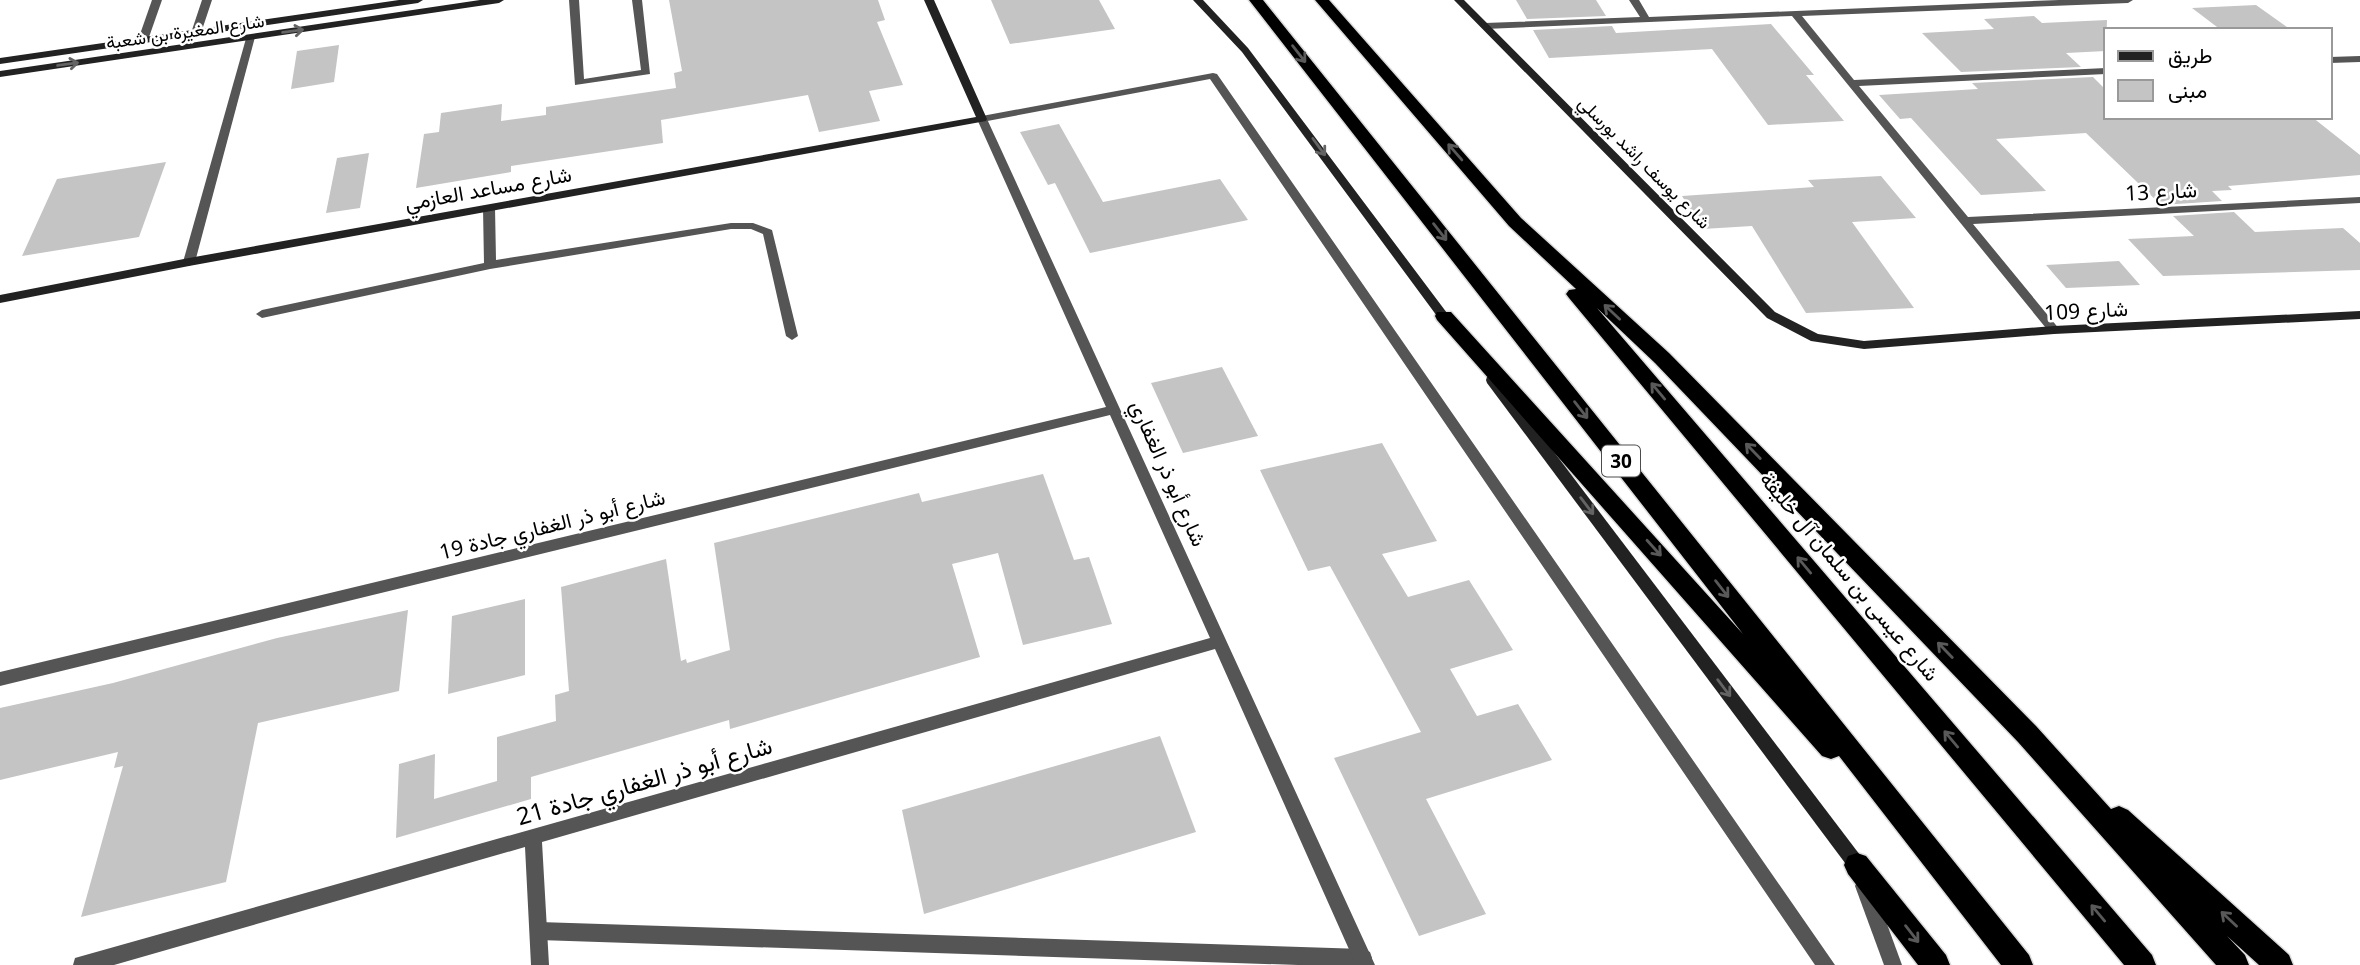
<svg xmlns="http://www.w3.org/2000/svg" width="2360" height="965" viewBox="0 0 2360 965" font-family="'Noto Sans',Vazirmatn,sans-serif">
	<style>
		.building { fill: #c4c4c4 }
		.lines { fill: none; stroke-linecap: round; stroke-linejoin: round }
		.highway-casing { stroke: #dbdbdb; stroke-width: 3 }
		.lane { fill: #555; fill-rule: evenodd }
		.street { fill: #555; fill-rule: evenodd }
		.secondary { fill: #222; fill-rule: evenodd }
		.highway { fill: #000; fill-rule: evenodd }
		.oneway { stroke: #646464 }
		.oneway2 { stroke: #595959 }
		.labels { text-anchor: middle; dominant-baseline: central; stroke-width: 5; stroke-linejoin: round; paint-order: stroke }
		.far-street-label { font-size: 18px; fill: #000; stroke: #fff }
		.shield { fill: #fff; stroke: #4c4c4c; stroke-width: 2 }
		.shield-label { font-size: 19px; font-weight: bold; fill: #000 }
		.street-label { font-size: 21px; fill: #000; stroke: #fff }
		.near-street-label { font-size: 24px; fill: #000; stroke: #fff }
	</style>
	<rect width="100%" height="100%" fill="#fff"/>
	<g class="building">
		<path d="M669 0H878L885 20 877 22 903 85 869 91 880 121 819 132 808 95 661 120 663 143 511 166V172L416 188 424 134 439 132 441 113 502 104 501 121 546 115V107L676 88 674 73 682 71Z"/>
		<path d="M991 0H1099L1115 29 1010 44Z"/>
		<path d="M1516 0H1596L1606 16 1527 19Z"/>
		<path d="M2256 5 2291 30H2221L2192 8Z"/>
		<path d="M2034 16 2042 23 2107 20 2106 51 2066 53 2081 67 1961 72 1922 33 1994 29 1984 19Z"/>
		<path d="M1771 24 1814 75H1806L1844 121 1768 125 1712 49 1549 58 1533 30 1612 26 1616 33Z"/>
		<path d="M339 45 334 82 291 89 297 51Z"/>
		<path d="M2093 77 2106 90V117H2312L2360 155V175L2228 186 2232 190 2212 191 2222 201 2161 205 2086 133 1996 139 2046 191 1981 195 1911 118 1900 119 1879 95 1978 89 1972 83Z"/>
		<path d="M1059 124 1103 202 1220 179 1248 220 1090 253 1055 183 1048 185 1020 132Z"/>
		<path d="M369 153 360 208 326 213 337 158Z"/>
		<path d="M166 162 139 237 22 256 57 179Z"/>
		<path d="M1881 176 1916 218 1852 222 1914 308 1806 313 1752 226 1703 229 1682 196 1814 187 1808 180Z"/>
		<path d="M2234 212 2255 232 2343 228 2360 243V270L2163 276 2128 239 2194 236 2173 216Z"/>
		<path d="M2119 261 2140 285 2066 288 2046 265Z"/>
		<path d="M1222 367 1258 436 1183 453 1151 383Z"/>
		<path d="M1382 443 1437 541 1382 554 1408 597 1469 580 1513 650 1450 669 1477 716 1518 704 1552 760 1426 799 1486 914 1419 936 1334 758 1421 732 1330 566 1308 571 1260 470Z"/>
		<path d="M1043 474 1074 560 1089 557 1112 624 1023 645 998 553 952 564 980 657 730 729 729 720 531 777V799L396 838 399 764 435 754 434 799 497 781V737L556 721 555 695 569 691 561 587 666 559 681 661 686 659 687 663 730 650 714 543 919 493 922 502Z"/>
		<path d="M525 599V675L448 694 452 616Z"/>
		<path d="M408 610 399 691 258 723 226 882 81 917 123 766 114 768 118 752 0 780V708L113 683 277 638Z"/>
		<path d="M1160 736 1196 832 924 914 902 810Z"/>
	</g>
	<g class="lines">
		<defs>
			<g id="highway">
				<path d="M1249 0H1263L2029 955 2033 965H2001L1839 756 1831 759 1822 756 1437 320 1435 316 1437 312H1451L1743 634Z"/>
				<path d="M1315 0H1329L1521 218 1669 353 2036 726 2111 809 2119 806 2128 810 2289 955 2293 965H2259L2227 936 2245 955 2249 965H2216L2018 742 1655 363 1597 308 2152 955 2156 965H2124L1569 298 1566 294 1569 290 1576 289 1509 226Z"/>
				<path d="M1857 853 1866 856 1946 955 1950 965H1918L1848 874 1844 865 1848 856Z"/>
			</g>
		</defs>
		<use href="#highway" class="highway-casing"/>
		<g class="lane">
			<path d="M152 0H162L148 40 140 42 138 40Z"/>
			<path d="M202 0H212L201 33 196 36 191 33Z"/>
			<path d="M569 0H579L584 79 641 70 632 0H642L650 74 575 85Z"/>
			<path d="M1213 73 1217 74 1835 965H1815L1210 79 982 122 977 119 982 116Z"/>
			<path d="M489 205 495 208 496 260 731 223H753L772 230 798 336 792 340 786 336 763 234 751 229H731L490 269 262 318 256 314 262 310 484 263 483 208Z"/>
			<path d="M539 922 1363 949 1370 952 1372 958 1368 965H1298L539 940 532 937 530 931 532 925Z"/>
		</g>
		<g class="street">
			<path d="M1629 0H1639L1649 17 2059 0H2133L2128 3 1802 16 1854 80 2106 68V74L1859 86 1968 217 2360 197V203L1973 224 2060 330 2054 334 2050 333 1792 16 1485 29 1480 26 1485 23 1640 17Z"/>
			<path d="M247 35 255 37 195 262 189 266 185 265 183 262Z"/>
			<path d="M2360 56V62L2330 63V57Z"/>
			<path d="M982 116 987 119 1375 965H1356L1215 649 542 842 549 965H531L525 847 114 965H73L75 958 82 956 1210 638 1110 415 0 686V672L1106 407 977 119Z"/>
			<path d="M1864 878 1870 880 1873 886 1902 965H1884L1855 886 1858 880Z"/>
		</g>
		<g class="secondary">
			<path d="M399 0H423L418 3 0 64V58Z"/>
			<path d="M480 0H504L499 3 0 77V71Z"/>
			<path d="M924 0H934L987 119 986 121 189 266 0 303V295L189 258 976 117Z"/>
			<path d="M1193 0H1203L1248 48 1456 325 1458 328 1456 331H1448L1242 52Z"/>
			<path d="M1454 0H1464L1775 312 1818 334 1864 341 2054 326 2360 311V319L2054 334 1864 349 1811 341 1767 318Z"/>
			<path d="M1492 376 1497 377 1863 859 1866 865 1863 871 1857 873 1851 871 1487 383 1486 380 1487 377Z"/>
		</g>
		<use href="#highway" class="highway"/>
	</g>
	<defs><path id="oneway-shaft" d="M-6 0H5M1.5-3L5.5 0L1.5 3" fill="none" stroke-width="1.6" stroke-linecap="round" stroke-linejoin="round" transform="scale(1.75)"/></defs>
	<g class="oneway">
		<use href="#oneway-shaft" transform="translate(293 31) rotate(-8)"/>
		<use href="#oneway-shaft" transform="translate(68 64) rotate(-8)"/>
		<use href="#oneway-shaft" transform="translate(1319 147) rotate(54)"/>
		<use href="#oneway-shaft" transform="translate(1587 506) rotate(53)"/>
		<use href="#oneway-shaft" transform="translate(1724 688) rotate(53)"/>
	</g>
	<g class="oneway2">
		<use href="#oneway-shaft" transform="translate(1299 54) rotate(52)"/>
		<use href="#oneway-shaft" transform="translate(1455 152) rotate(-131)"/>
		<use href="#oneway-shaft" transform="translate(1440 232) rotate(52)"/>
		<use href="#oneway-shaft" transform="translate(1612 312) rotate(-137)"/>
		<use href="#oneway-shaft" transform="translate(1658 391) rotate(-130)"/>
		<use href="#oneway-shaft" transform="translate(1581 410) rotate(52)"/>
		<use href="#oneway-shaft" transform="translate(1753 451) rotate(-134)"/>
		<use href="#oneway-shaft" transform="translate(1654 548) rotate(48)"/>
		<use href="#oneway-shaft" transform="translate(1804 565) rotate(-130)"/>
		<use href="#oneway-shaft" transform="translate(1722 589) rotate(52)"/>
		<use href="#oneway-shaft" transform="translate(1945 650) rotate(-134)"/>
		<use href="#oneway-shaft" transform="translate(1951 739) rotate(-130)"/>
		<use href="#oneway-shaft" transform="translate(2098 913) rotate(-130)"/>
		<use href="#oneway-shaft" transform="translate(2229 919) rotate(-137)"/>
		<use href="#oneway-shaft" transform="translate(1912 934) rotate(52)"/>
	</g>
	<g class="labels">
		<g class="far-street-label">
			<text transform="translate(185 31) rotate(-8)">شارع المغيرة بن شعبة</text>
			<text transform="translate(1645 162) rotate(45)">شارع يوسف راشد بورسلي</text>
		</g>
		<rect class="shield" x="1602" y="445.5" width="38" height="31" rx="5"/>
		<g class="shield-label">
			<text x="1621" y="461">30</text>
		</g>
		<g class="street-label">
			<text transform="translate(488 188) rotate(-10)">شارع مساعد العازمي</text>
			<text transform="translate(2161 191) rotate(-3)">شارع 13</text>
			<text transform="translate(2086 310) rotate(-3)">شارع 109</text>
			<text transform="translate(1169 473) rotate(66)">شارع أبو ذر الغفاري</text>
			<text transform="translate(552 524) rotate(-14)">شارع أبو ذر الغفاري جادة 19</text>
			<text transform="translate(1850 576) rotate(50)">شارع عيسى بن سلمان آل خليفة</text>
		</g>
		<g class="near-street-label">
			<text transform="translate(644 780) rotate(-16)">شارع أبو ذر الغفاري جادة 21</text>
		</g>
	</g>
	<rect x="2104" y="28" width="228" height="91" fill="#ffffff" stroke="#999999" stroke-width="2"/>
	<rect x="2118" y="51" width="35" height="10" fill="#222222" stroke="#999999" stroke-width="2"/>
	<text x="2168" y="63" font-size="21" fill="#000000">طريق</text>
	<rect x="2118" y="80" width="35" height="21" fill="#c4c4c4" stroke="#999999" stroke-width="2"/>
	<text x="2168" y="98" font-size="21" fill="#000000">مبنى</text>
</svg>
